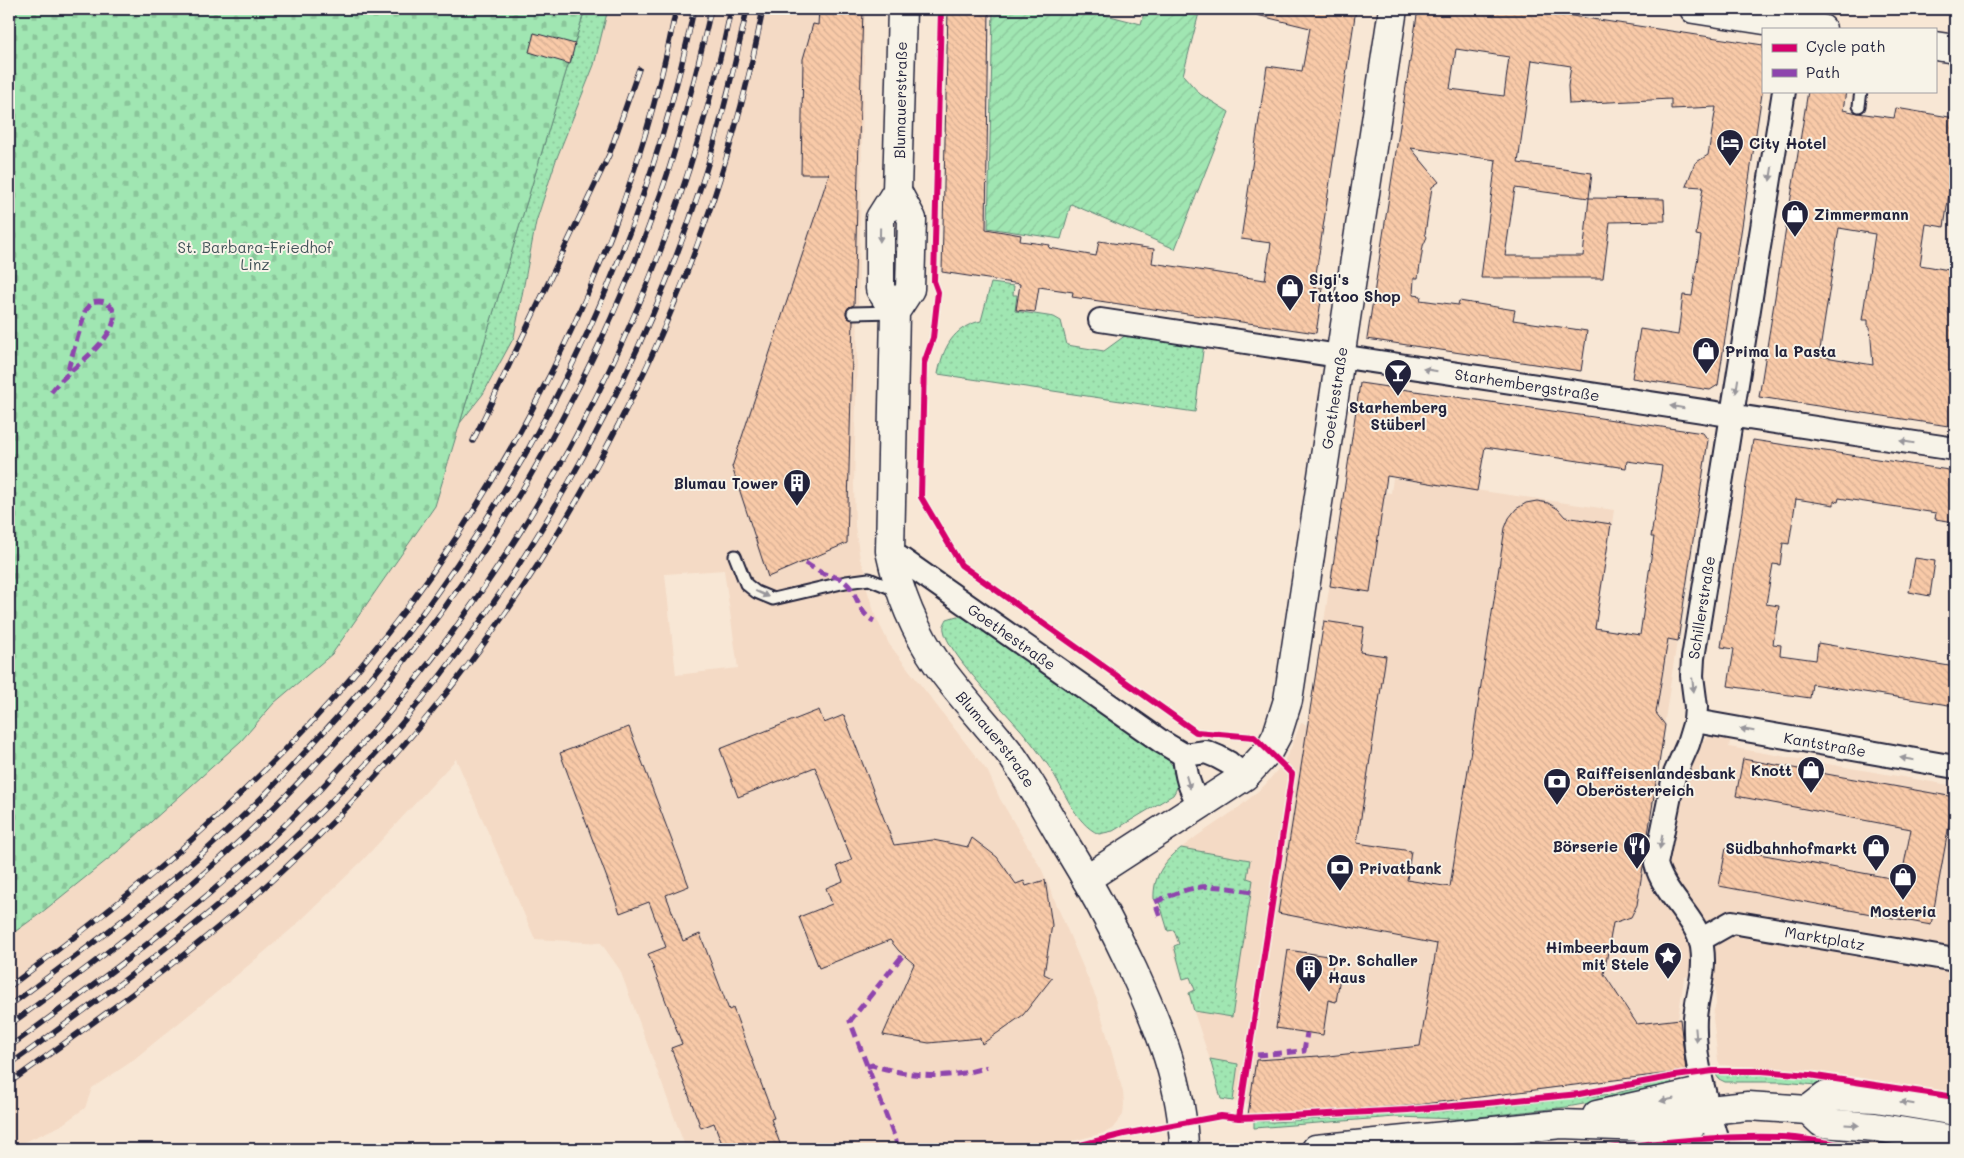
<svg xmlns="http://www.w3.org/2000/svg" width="1964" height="1158" viewBox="0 0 1964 1158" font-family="Mali,sans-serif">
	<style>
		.built { fill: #f4dac5; fill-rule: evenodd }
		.grass { fill: url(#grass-dots); stroke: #618476 }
		.cemetery { fill: url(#cemetery-stones); stroke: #618476 }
		.garden { fill: url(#garden-furrows); stroke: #618476 }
		.building { fill: url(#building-back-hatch); stroke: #22223b; fill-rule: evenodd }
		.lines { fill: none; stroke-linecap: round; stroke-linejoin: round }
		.lane-casing { stroke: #22223b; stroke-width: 15 }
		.street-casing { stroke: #22223b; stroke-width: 26 }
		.secondary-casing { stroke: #22223b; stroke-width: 31 }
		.lane { stroke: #f7f3e8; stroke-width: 11 }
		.street { stroke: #f7f3e8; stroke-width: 22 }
		.secondary { stroke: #f7f3e8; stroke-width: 28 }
		.rail-casing { stroke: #22223b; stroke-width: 5.5 }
		.rail { stroke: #f7f3e8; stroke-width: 4; stroke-dasharray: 11; stroke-linecap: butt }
		.quiet { stroke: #8e44ad; stroke-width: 5; stroke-dasharray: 10 5; stroke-linecap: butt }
		.cycleway-casing { stroke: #f7f3e8; stroke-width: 9 }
		.cycleway { stroke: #d6006c; stroke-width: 6 }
		.oneway { fill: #97959a }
		.labels { text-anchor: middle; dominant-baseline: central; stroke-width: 4; stroke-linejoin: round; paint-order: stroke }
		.street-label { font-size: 15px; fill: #22223b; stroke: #f7f3e8 }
		.poi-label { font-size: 15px; font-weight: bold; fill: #22223b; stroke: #f7f3e8; text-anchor: start }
		.park-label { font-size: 15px; fill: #425359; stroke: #f7f3e8 }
	</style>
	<defs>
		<pattern id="grass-dots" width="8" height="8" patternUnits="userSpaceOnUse" patternTransform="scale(1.25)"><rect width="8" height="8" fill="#a0e6b2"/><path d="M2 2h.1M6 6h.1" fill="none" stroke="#8ac59a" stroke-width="1.8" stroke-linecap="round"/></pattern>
		<pattern id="cemetery-stones" width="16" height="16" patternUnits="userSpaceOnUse" patternTransform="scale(1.25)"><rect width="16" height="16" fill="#a0e6b2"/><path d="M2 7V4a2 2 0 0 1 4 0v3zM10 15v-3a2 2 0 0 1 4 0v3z" fill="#8ac59a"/></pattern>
		<pattern id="garden-furrows" width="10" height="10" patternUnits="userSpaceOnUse" patternTransform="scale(1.25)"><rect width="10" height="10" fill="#a0e6b2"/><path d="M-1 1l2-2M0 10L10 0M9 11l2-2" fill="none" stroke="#8ac59a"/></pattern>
		<pattern id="building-back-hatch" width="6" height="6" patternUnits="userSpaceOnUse" patternTransform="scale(1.25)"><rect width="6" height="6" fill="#f9caa8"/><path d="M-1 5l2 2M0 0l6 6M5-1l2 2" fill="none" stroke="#d5ad92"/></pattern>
	</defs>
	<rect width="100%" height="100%" fill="#f8e7d5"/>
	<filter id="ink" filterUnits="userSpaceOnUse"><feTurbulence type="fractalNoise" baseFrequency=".02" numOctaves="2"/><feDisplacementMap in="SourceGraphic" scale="10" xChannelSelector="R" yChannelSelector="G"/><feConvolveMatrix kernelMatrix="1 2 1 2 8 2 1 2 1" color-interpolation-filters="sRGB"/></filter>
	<g filter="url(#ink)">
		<g class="built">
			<path d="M608 9H865L854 485 855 526 860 559 869 579 866 586 875 615 889 644 988 772 1000 799 1042 870 1097 1000 1123 1092 1124 1104 1123 1115 1112 1129 1104 1133 1040 1149H686L620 970 601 943 535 939 456 759 362 861 296 925 217 992 128 1064 92 1088 85 1108 60 1126 9 1149V936L41 913 241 741 274 703 332 654 435 506 460 423 483 394 521 304 536 222 556 160 594 65ZM724 570 738 668 676 675 665 574Z"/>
			<path d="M1393 478 1614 510 1596 628 1677 641 1642 870 1650 871 1690 938 1695 972 1684 978 1678 1019 1676 1020 1683 1072 1409 1106 1248 1116 1249 1104 1221 1099 1215 1075 1188 994 1195 990 1189 977 1183 979 1172 947 1178 944 1173 930 1168 931 1160 905 1154 898V885L1161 868 1168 858 1197 836 1237 809 1265 785 1283 763 1291 748 1301 723 1308 725 1345 486 1391 493Z"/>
			<path d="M1713 733 1731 736 1729 747 1955 786V1092L1809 1070 1720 1065 1718 1060 1713 1018 1714 1010 1716 1005 1713 959 1668 867 1686 772 1701 742Z"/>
		</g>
		<g class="grass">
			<path d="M585 9H608L594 65 556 160 536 222 514 337 483 394 460 423Z"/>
			<path d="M991 283 1014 286 1013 295H1017L1015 311 1054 317 1061 321 1067 345 1104 351 1130 332 1204 343 1195 412 938 374C943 348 953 327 981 321Z"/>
			<path d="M957 616 962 617 1147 743C1163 755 1189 772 1173 795L1113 831 1099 834C1075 824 1064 789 1050 768 1038 751 1026 735 1012 720 997 703 947 651 944 630 943 626 945 623 947 619Z"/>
			<path d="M1181 848 1250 860 1247 878 1253 880 1232 1017 1194 1011 1189 993 1195 990 1190 977 1183 979 1174 946 1179 944 1174 930 1168 931 1160 904 1154 899C1153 876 1164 862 1181 848Z"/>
			<path d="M1210 1059 1238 1064 1233 1101 1221 1099Z"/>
			<path d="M1745 1074 1783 1076 1858 1085 1861 1089 1783 1082H1725L1719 1079 1716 1075Z"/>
			<path d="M1671 1080 1673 1088 1567 1107 1461 1119 1395 1117 1254 1128V1121L1273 1122 1447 1111 1538 1102 1612 1094Z"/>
		</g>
		<path class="cemetery" d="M9 9H585L435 506 332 654 274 703 241 741 122 848 41 913 9 936Z"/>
		<path class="garden" d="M993 9H1083L1141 24 1145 9H1200L1183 75 1200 94 1229 112 1175 249 1071 204 1061 239 988 228Z"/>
		<g class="building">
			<path d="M819 9H863L854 305 849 307 846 313 847 317 853 320 847 543 768 577 732 467 829 174H801L803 59 813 24 818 25Z"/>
			<path d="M948 9H989L986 229 1021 235 1020 241 1050 245 1049 248 1096 256 1099 241 1154 249 1152 263 1265 280 1271 243 1241 239 1267 66 1302 71 1310 28 1257 15 1258 9H1356L1314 287 1323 288 1316 333 1072 297 1073 292 1039 287 1035 312 1016 310 1020 284 942 272Z"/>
			<path d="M1418 9H1526L1763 45V87L1718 385 1710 390 1632 378 1640 329 1678 335 1683 295 1692 296 1701 236 1696 235 1703 187 1686 186 1695 163 1708 155 1716 107 1671 109V99L1569 104 1568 86 1571 66 1532 60 1518 163 1592 173 1589 198 1664 199 1665 221 1610 222 1603 278H1481L1496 160 1411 148 1439 182 1432 187 1425 234 1427 237 1423 246 1418 278H1414L1413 295 1421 296 1420 300 1458 305 1459 301 1515 310 1513 320 1587 331 1581 371 1367 339ZM1456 49 1509 57 1504 96 1450 89ZM1515 188 1589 198 1583 256H1505Z"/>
			<path d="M534 33 575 44 570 64 529 52Z"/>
			<path d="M1808 91H1846L1843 110 1858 113 1894 118 1896 108 1955 118V195L1949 194 1944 227 1926 224 1920 265 1955 271V427L1759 397ZM1839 228 1875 234 1862 320H1868V327H1870L1873 365 1819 356Z"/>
			<path d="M1360 383 1703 433 1708 440 1678 641 1668 639 1656 713 1665 725 1637 905 1631 917 1613 923 1604 974 1637 1024 1680 1019 1686 1071 1408 1106 1248 1115 1256 1060 1319 1056V1057L1420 1046 1437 944 1278 913 1324 621 1364 627 1360 652 1386 656 1357 843 1411 851 1407 880 1450 887 1505 528 1509 518 1516 509 1526 503 1537 501 1548 503 1558 509 1565 517 1611 524 1595 628 1640 635 1654 537H1651L1662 466 1627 461 1626 468 1485 447 1477 491 1387 476 1370 592 1330 586Z"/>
			<path d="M1753 440 1955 471V522L1935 519 1936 513 1839 498 1838 502 1834 501V505L1796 499 1789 544 1783 543 1780 565 1773 564 1766 604 1779 606 1773 644 1781 645 1780 655 1816 660 1818 643 1949 666 1955 668V706L1812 684 1810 698 1728 686 1734 649 1721 647Z"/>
			<path d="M1915 558 1935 561 1930 596 1909 592Z"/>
			<path d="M819 710 824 723 844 715 894 845 933 840 968 847 972 838 997 857 1016 884 1024 881 1026 886 1045 880 1052 925 1044 974 1052 978 1023 1015 982 1044 980 1038 929 1043 883 1035 914 964 899 951 890 940 819 968 799 917 832 904 826 888 843 881 837 866 852 860 815 767 738 797 720 749Z"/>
			<path d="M629 727 689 886 666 895 683 941 700 934 729 1010 733 1008 774 1118 771 1119 782 1149H724L714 1123 701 1128 671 1048 682 1044 648 954 666 947 649 902 620 913 560 753Z"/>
			<path d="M1743 759 1954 797 1931 925 1719 886 1726 848 1901 880 1911 829 1736 796Z"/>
			<path d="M1288 950 1334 957 1331 976 1340 977 1336 1002 1328 1000 1323 1035 1276 1028Z"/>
		</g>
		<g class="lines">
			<defs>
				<g id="lane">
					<path d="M1859 106 1861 91"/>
					<path d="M853 313 894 312"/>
					<path d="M735 556 746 584 756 592 773 599 846 582 869 579 898 591"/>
				</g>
				<g id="street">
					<path id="s1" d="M1100 320 1955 449"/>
					<path id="s2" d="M890 551 1162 742 1184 755 1206 752 1218 757 1229 763 1245 776"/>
					<path id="s3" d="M1695 721 1955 767"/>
					<path d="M1184 755C1186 777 1189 787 1200 806"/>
					<path id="s4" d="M1700 940 1732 922 1955 960"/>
					<path id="s5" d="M1718 1149 1717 1138C1706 1100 1693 1059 1695 1018 1697 993 1706 974 1702 947 1698 920 1664 895 1656 864L1674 776 1688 744 1695 721 1696 707 1692 676 1693 658 1784 91"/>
				</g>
				<g id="secondary">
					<path id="s6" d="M902 9 897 191 912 219 910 289 895 312 890 551C899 593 914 630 938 665 961 697 988 725 1012 756 1031 783 1047 812 1063 840 1089 882 1112 925 1133 970 1159 1027 1183 1085 1184 1149"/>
					<path d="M1694 9 1822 29"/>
					<path d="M1935 46 1955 49"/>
					<path d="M895 312 880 289V218L897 191"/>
					<path id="s7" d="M1086 879 1245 776 1269 750 1277 735 1288 700 1393 9"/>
					<path d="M1808 1110 1826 1096 1876 1098 1955 1111"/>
					<path d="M1597 1115 1692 1094 1709 1110"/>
					<path d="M1316 1149 1561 1124 1646 1127 1695 1122 1709 1110 1748 1106 1808 1110 1822 1123 1875 1127 1955 1140"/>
				</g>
			</defs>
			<use href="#lane" class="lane-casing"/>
			<use href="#street" class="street-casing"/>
			<use href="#secondary" class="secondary-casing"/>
			<use href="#lane" class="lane"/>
			<use href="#street" class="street"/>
			<use href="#secondary" class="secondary"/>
			<defs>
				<g id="rail">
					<path d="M473 441 609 155 639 69"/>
					<path d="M9 987C59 949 110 911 157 870 201 833 242 793 282 753 477 556 623 281 676 9"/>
					<path d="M9 1006C100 939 193 869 272 787 322 735 372 681 415 623 550 442 649 230 694 9"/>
					<path d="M9 1025C91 966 173 904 247 834 436 653 574 439 661 193 682 133 697 71 711 9"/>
					<path d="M9 1047C106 977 202 906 288 822 511 602 668 315 731 9"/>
					<path d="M9 1065C108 994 206 921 295 837 476 665 622 426 700 189 720 130 734 69 747 9"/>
					<path d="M9 1083C102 1016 198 950 282 871 524 648 701 332 763 9"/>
				</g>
			</defs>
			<use href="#rail" class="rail-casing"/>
			<use href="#rail" class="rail"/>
			<g class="quiet">
				<path d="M51 392C56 386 61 380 67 375 80 362 125 330 112 308 107 300 99 300 91 302L85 312 66 376"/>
				<path d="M805 563C810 566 816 570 822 573 829 576 838 576 844 581 858 591 857 613 874 621"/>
				<path d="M1160 916 1155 902C1196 884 1208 883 1251 892"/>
				<path d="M1257 1055 1304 1051 1307 1033"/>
				<path d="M867 1067 872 1065C910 1077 949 1080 987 1067"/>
				<path d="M899 1149 850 1021 903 955"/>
			</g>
			<defs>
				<g id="cycleway">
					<path d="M941 9 934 281 938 292 933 338 924 363 921 497 961 565 1196 732 1254 737 1292 774 1239 1118"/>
					<path d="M1065 1149 1124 1134 1221 1116 1239 1118 1289 1116 1408 1110 1487 1103 1579 1094 1675 1076 1713 1071H1762L1809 1075 1955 1097"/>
					<path d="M1602 1149C1662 1142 1722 1135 1781 1137 1809 1138 1837 1145 1865 1149"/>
				</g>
			</defs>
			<use href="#cycleway" class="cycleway-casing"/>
			<use href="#cycleway" class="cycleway"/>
		</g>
		<defs><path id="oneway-solid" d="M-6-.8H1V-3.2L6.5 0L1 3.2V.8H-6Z" transform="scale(1.25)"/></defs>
		<g class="oneway">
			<use href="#oneway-solid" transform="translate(1771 174) rotate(99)"/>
			<use href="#oneway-solid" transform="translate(880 235) rotate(91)"/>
			<use href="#oneway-solid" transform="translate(1430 370) rotate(-171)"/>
			<use href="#oneway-solid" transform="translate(1737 386) rotate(99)"/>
			<use href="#oneway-solid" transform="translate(1677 407) rotate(-171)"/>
			<use href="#oneway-solid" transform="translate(1907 442) rotate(-171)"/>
			<use href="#oneway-solid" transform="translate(762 594) rotate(25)"/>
			<use href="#oneway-solid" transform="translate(1693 685) rotate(83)"/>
			<use href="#oneway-solid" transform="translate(1747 730) rotate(-170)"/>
			<use href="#oneway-solid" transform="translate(1907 759) rotate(-170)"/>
			<use href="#oneway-solid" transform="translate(1188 782) rotate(73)"/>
			<use href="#oneway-solid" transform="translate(1661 842) rotate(101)"/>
			<use href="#oneway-solid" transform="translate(1696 1035) rotate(85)"/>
			<use href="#oneway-solid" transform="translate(1667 1100) rotate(169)"/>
			<use href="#oneway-solid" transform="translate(1907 1103) rotate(-171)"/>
			<use href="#oneway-solid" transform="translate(1852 1125) rotate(4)"/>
		</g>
	</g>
	<defs>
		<symbol id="hotel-pin" viewBox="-11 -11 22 30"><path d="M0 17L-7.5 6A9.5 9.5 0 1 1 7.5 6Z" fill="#22223b" stroke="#f7f3e8"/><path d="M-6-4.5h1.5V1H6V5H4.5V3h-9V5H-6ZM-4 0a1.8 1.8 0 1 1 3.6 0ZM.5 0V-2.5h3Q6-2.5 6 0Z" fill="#fff"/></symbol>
		<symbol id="shop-pin" viewBox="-11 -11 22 30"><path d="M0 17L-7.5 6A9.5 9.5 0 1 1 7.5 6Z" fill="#22223b" stroke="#f7f3e8"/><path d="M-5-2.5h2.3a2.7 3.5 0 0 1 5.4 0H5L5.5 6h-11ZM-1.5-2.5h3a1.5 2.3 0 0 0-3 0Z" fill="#fff"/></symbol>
		<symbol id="bar-pin" viewBox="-11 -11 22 30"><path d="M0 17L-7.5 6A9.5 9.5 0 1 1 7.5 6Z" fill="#22223b" stroke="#f7f3e8"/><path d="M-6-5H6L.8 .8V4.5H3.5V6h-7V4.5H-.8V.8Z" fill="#fff"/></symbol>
		<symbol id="building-pin" viewBox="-11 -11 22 30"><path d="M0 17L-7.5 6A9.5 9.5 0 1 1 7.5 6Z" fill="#22223b" stroke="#f7f3e8"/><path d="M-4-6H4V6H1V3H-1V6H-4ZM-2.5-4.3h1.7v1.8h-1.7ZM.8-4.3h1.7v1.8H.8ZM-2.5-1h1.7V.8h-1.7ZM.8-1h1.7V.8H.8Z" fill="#fff"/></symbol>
		<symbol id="bank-pin" viewBox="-11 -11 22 30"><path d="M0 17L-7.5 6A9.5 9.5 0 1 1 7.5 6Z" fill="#22223b" stroke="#f7f3e8"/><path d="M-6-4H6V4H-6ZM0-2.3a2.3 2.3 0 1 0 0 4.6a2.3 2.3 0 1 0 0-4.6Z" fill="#fff"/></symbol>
		<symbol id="restaurant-pin" viewBox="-11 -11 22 30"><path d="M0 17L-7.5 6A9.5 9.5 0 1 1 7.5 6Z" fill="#22223b" stroke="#f7f3e8"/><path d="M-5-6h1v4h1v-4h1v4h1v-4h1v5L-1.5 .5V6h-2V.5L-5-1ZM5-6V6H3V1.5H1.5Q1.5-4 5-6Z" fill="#fff"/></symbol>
		<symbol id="sight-pin" viewBox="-11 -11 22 30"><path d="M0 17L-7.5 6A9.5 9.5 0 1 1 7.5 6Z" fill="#22223b" stroke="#f7f3e8"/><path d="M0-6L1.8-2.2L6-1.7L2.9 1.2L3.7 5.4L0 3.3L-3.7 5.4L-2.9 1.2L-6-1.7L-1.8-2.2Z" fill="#fff"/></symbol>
	</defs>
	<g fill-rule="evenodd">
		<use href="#hotel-pin" x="1714" y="127" width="32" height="43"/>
		<use href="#shop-pin" x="1779" y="198" width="32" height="43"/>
		<use href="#shop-pin" x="1274" y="272" width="32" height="43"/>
		<use href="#shop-pin" x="1690" y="335" width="32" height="43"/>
		<use href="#bar-pin" x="1382" y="357" width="32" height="43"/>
		<use href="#building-pin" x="781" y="467" width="32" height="43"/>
		<use href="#shop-pin" x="1795" y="754" width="32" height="43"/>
		<use href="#bank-pin" x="1541" y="766" width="32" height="43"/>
		<use href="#restaurant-pin" x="1621" y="830" width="32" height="43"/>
		<use href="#shop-pin" x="1860" y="832" width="32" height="43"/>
		<use href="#bank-pin" x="1324" y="852" width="32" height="43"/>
		<use href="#shop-pin" x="1887" y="861" width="32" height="43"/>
		<use href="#sight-pin" x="1652" y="940" width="32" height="43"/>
		<use href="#building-pin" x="1293" y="953" width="32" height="43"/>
	</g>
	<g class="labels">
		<g class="street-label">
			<text transform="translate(900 100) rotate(-89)">Blumauerstraße</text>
			<text stroke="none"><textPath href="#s1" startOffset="432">Starhembergstraße</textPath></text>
			<text stroke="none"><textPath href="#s7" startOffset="584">Goethestraße</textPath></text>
			<text stroke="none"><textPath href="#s5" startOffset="564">Schillerstraße</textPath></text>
			<text stroke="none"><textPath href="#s2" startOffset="149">Goethestraße</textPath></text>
			<text stroke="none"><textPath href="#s6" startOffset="769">Blumauerstraße</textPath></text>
			<text stroke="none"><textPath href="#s3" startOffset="132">Kantstraße</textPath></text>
			<text stroke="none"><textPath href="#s4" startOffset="131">Marktplatz</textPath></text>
		</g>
		<g class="poi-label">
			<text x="1749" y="143">City Hotel</text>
			<text x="1814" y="214">Zimmermann</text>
			<text x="1309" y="279">Sigi's<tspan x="1309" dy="17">Tattoo Shop</tspan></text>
			<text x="1725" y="351">Prima la Pasta</text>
			<text x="1398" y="407" text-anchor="middle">Starhemberg<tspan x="1398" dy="17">Stüberl</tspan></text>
			<text x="778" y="483" text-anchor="end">Blumau Tower</text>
			<text x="1792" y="770" text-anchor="end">Knott</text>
			<text x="1576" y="773">Raiffeisenlandesbank<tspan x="1576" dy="17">Oberösterreich</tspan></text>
			<text x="1618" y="846" text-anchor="end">Börserie</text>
			<text x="1857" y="848" text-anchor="end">Südbahnhofmarkt</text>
			<text x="1359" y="868">Privatbank</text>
			<text x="1903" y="911" text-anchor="middle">Mosteria</text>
			<text x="1649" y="947" text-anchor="end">Himbeerbaum<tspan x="1649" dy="17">mit Stele</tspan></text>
			<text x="1328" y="960">Dr. Schaller<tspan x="1328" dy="17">Haus</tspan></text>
		</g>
		<g class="park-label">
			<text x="255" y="247">St. Barbara-Friedhof<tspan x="255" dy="17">Linz</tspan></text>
		</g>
	</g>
	<rect width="1964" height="1158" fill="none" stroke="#f7f3e8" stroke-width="30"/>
	<rect x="15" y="15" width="1934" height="1128" fill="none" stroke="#22223b" stroke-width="2" filter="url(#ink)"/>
	<rect x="1762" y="28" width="175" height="65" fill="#f7f3e8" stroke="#a29fa3"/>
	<rect x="1772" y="44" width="25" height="8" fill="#d6006c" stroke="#a29fa3"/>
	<text x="1806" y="52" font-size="15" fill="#22223b">Cycle path</text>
	<rect x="1772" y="69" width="25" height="8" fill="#8e44ad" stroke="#a29fa3"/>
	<text x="1806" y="78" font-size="15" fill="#22223b">Path</text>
</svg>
